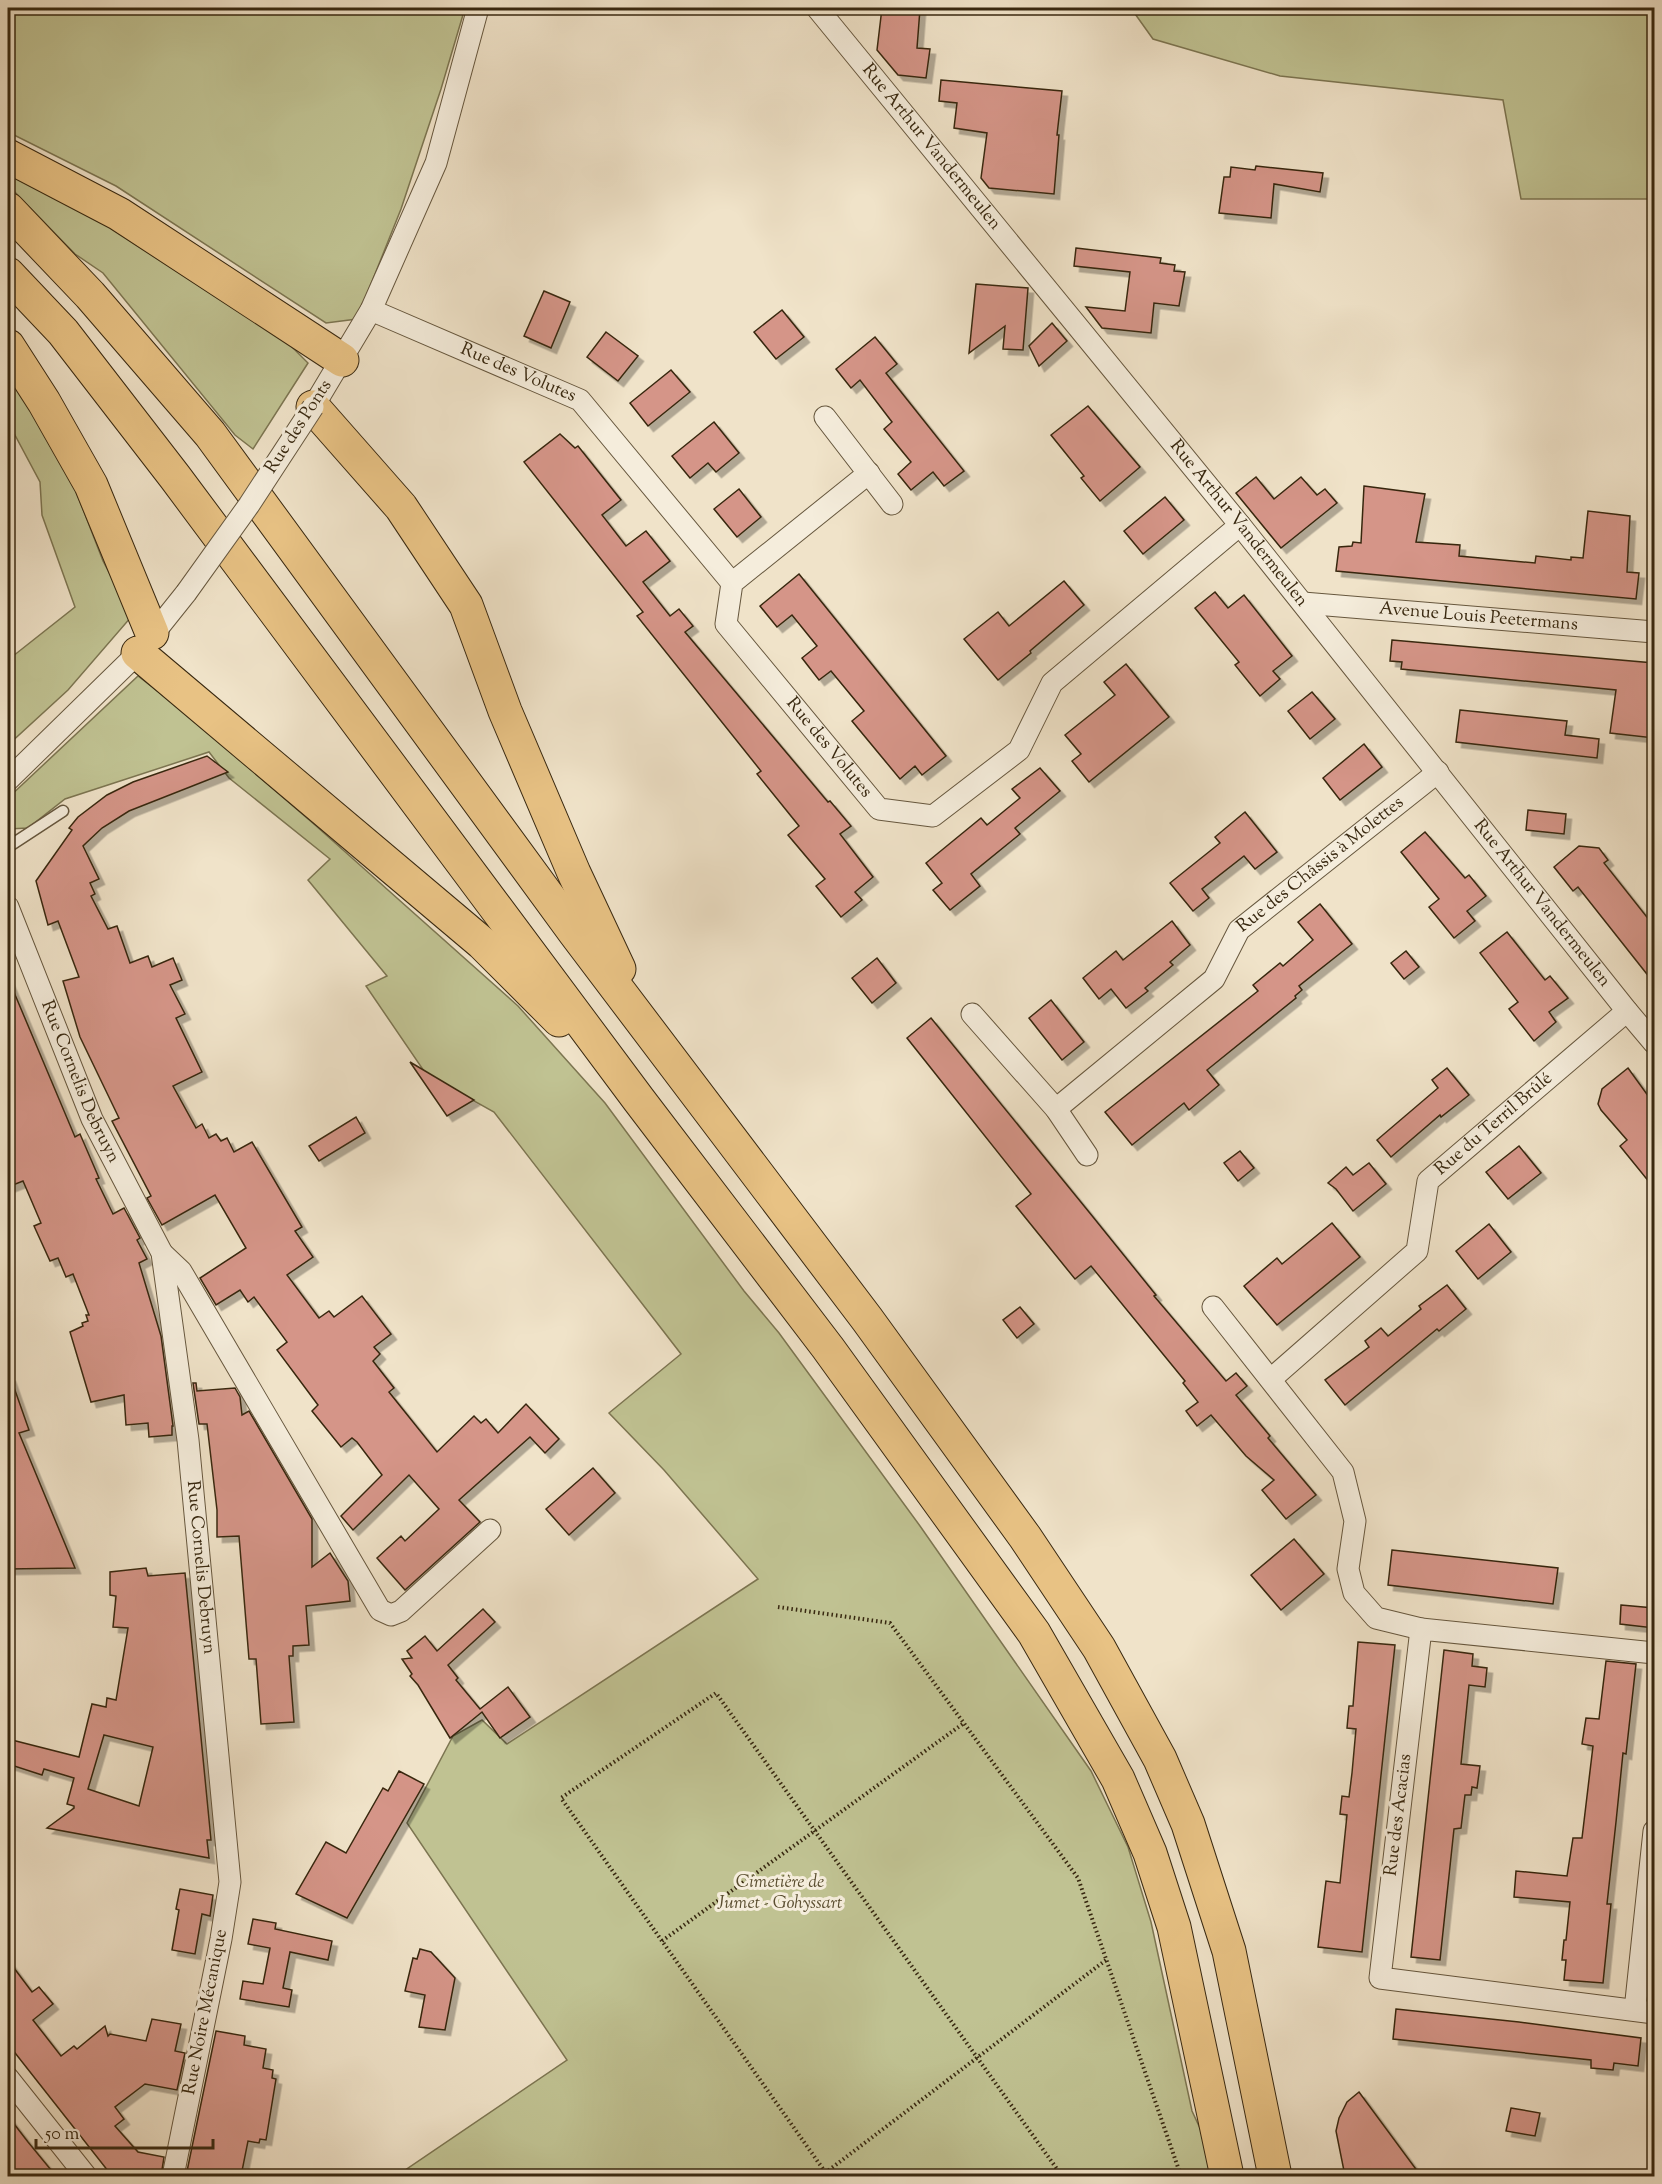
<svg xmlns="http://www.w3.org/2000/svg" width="1662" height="2184" viewBox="0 0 1662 2184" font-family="'Sorts Mill Goudy',serif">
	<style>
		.green { fill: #c0c292; stroke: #7c7551; stroke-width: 1.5 }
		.building { fill: #d59588; stroke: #382810; stroke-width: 1.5; fill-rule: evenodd; filter: url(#shadow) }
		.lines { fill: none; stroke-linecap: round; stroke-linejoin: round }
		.service-casing { stroke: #66573e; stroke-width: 13 }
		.minor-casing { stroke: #66573e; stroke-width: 23 }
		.trunk-casing { stroke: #382810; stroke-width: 35 }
		.path { stroke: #382810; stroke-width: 4; stroke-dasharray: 1.5 3; stroke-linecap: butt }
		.service { stroke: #f5eddc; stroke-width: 10 }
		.minor { stroke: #f5eddc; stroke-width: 21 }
		.trunk { stroke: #e8c284; stroke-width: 33 }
		.minor-bridge-casing { stroke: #66573e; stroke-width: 23; stroke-linecap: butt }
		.minor-bridge { stroke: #f5eddc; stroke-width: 21 }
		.labels { text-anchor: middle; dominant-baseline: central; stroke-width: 6; stroke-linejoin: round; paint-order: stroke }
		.street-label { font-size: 18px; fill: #382810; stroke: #f5eddc }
		.park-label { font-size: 18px; font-style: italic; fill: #5a4e30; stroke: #f5eddc }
	</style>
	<defs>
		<filter id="shadow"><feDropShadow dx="5.5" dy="5.5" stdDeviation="0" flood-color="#0004"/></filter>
	</defs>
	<rect width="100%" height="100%" fill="#f0e3c9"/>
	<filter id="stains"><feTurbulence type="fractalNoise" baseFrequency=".00333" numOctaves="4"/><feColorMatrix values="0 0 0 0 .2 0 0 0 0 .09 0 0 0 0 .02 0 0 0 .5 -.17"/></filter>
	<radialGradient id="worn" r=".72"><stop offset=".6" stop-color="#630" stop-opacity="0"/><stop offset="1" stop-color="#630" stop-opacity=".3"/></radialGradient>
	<g class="green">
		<path d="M8 8H465L441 89 401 209 357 319 326 323 116 186 8 132Z"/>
		<path d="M1108 8H1654V199H1521L1503 100 1280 76 1153 39 1133 11Z"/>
		<path d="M8 159 279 334 308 363 253 449 235 435 103 273 75 254 8 185Z"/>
		<path d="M8 371 62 455 103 561 132 616 68 690 8 745V660L75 607 42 515 40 482 8 422Z"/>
		<path d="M138 676 182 710 315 825 518 1006 605 1103 744 1291 779 1333 920 1526 1091 1771 1128 1847 1151 1922 1192 2111 1205 2139 1214 2176H400L398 2175 567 2060 407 1823 453 1736 482 1720 507 1744 758 1579 664 1470 609 1413 681 1354 494 1112 426 1074 366 986 387 976 308 880 330 859 229 778 209 752 65 799 28 828 8 829V798Z"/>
	</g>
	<g class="building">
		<path d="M882 8 920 9 917 48 930 49 926 78 898 75 877 50Z"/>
		<path d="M941 80 1062 91 1057 135H1059L1054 194 989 188 981 178 987 133 954 128 957 103 939 101Z"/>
		<path d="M1256 166 1323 173 1320 192 1274 184 1271 218 1219 213 1224 177H1230L1231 167 1255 170Z"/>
		<path d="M1076 248 1161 258 1160 263 1175 265 1174 271 1185 272 1179 306 1154 303 1151 333 1102 328 1086 307 1125 311 1130 272 1074 266Z"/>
		<path d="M976 284 1028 288 1023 350 1003 349 1005 326 969 353Z"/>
		<path d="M544 291 570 302 551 348 524 336Z"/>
		<path d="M782 310 804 337 776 359 754 332Z"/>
		<path d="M1052 323 1067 341 1039 366 1029 346Z"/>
		<path d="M606 332 638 356 618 381 587 357Z"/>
		<path d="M875 337 897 364 886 373 964 471 944 486 933 472 911 490 898 474 911 462 884 429 892 422 860 380 851 388 836 369Z"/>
		<path d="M671 370 690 392 648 426 630 403Z"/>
		<path d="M1088 406 1140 467 1100 501 1081 478 1084 476 1051 435Z"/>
		<path d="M714 422 739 453 716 472 708 463 690 478 672 456Z"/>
		<path d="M560 434 575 448 578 446 621 500 602 515 626 546 646 531 670 561 643 582 670 616 679 609 693 626 685 632 828 802 830 801 851 826 840 834 873 877 855 892 862 900 841 917 816 886 825 879 788 835 799 826 757 774 761 771 637 616 643 612 524 462Z"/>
		<path d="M1256 477 1274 499 1301 477 1317 495 1325 489 1337 503 1281 548 1236 493Z"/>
		<path d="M1364 486 1425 494 1416 542 1460 545 1459 556 1535 563 1536 556 1571 560V557L1583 558 1588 511 1630 516 1627 572 1639 573 1636 599 1336 571 1339 547 1352 546 1353 542 1361 543Z"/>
		<path d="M739 489 761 517 737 537 714 509Z"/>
		<path d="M1165 497 1184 520 1143 554 1124 531Z"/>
		<path d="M799 574 946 756 922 775 915 766 900 779 852 721 864 711 831 671 819 680 802 658 817 646 792 615 777 627 760 606Z"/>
		<path d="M1064 581 1084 605 1030 651 1031 653 998 680 964 639 998 612 1009 626Z"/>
		<path d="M1215 592 1228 608 1244 595 1292 656 1273 671 1280 679 1260 696 1235 665 1239 662 1195 608Z"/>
		<path d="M1392 640 1654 663V738L1610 733 1616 690 1401 669 1402 662 1390 661Z"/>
		<path d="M1126 664 1169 717 1089 782 1072 761 1081 754 1065 735 1115 695 1104 682Z"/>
		<path d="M1312 692 1335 719 1310 739 1288 711Z"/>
		<path d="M1460 710 1567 721 1565 735 1599 739 1597 758 1456 742Z"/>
		<path d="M1364 744 1382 767 1340 800 1323 778Z"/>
		<path d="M207 756 228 772 129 811 102 828 83 846 99 879 90 883 95 894 91 896 108 929 117 926 130 963 148 956 152 967 173 958 182 980 170 985 185 1014 176 1018 202 1072 173 1086 196 1128 202 1124 209 1138 216 1134 221 1141 227 1138 234 1152 252 1142 302 1227 295 1231 313 1257 287 1275 319 1318 329 1311 334 1317 362 1296 391 1334 374 1347 380 1354 373 1361 394 1388 389 1392 437 1452 474 1416 481 1423 486 1419 498 1433 526 1404 559 1439 545 1453 530 1437 459 1500 480 1522 405 1590 377 1558 401 1536 405 1541 439 1509 409 1475 353 1530 341 1516 382 1475 357 1442 352 1438 341 1447 312 1411 318 1405 277 1350 287 1342 254 1297 248 1302 240 1290 216 1305 200 1278 246 1248 215 1195 162 1225 147 1198 151 1196 112 1121 119 1118 80 1037 63 981 79 977 58 921 48 925 36 881 72 830 69 828 78 817 107 795 133 782Z"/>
		<path d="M1040 768 1060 791 1015 828 1020 834 971 874 980 886 950 910 933 890 942 883 926 863 981 818 987 825 1020 798 1012 789Z"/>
		<path d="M1528 810 1566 814 1564 834 1526 830Z"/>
		<path d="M1245 812 1277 852 1255 869 1244 856 1202 889 1209 898 1193 911 1170 883 1220 843 1215 837Z"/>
		<path d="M1425 832 1465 878 1469 875 1486 896 1467 911 1475 921 1454 938 1429 907 1439 899 1401 852Z"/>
		<path d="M1579 846 1599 848 1608 860 1604 863 1654 926V983L1578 887 1573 891 1554 867Z"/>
		<path d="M1320 904 1352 944 1299 986 1302 990 1295 996 1296 998 1207 1070 1219 1085 1189 1110 1184 1103 1132 1145 1105 1112 1258 991 1253 985 1280 963 1283 966 1313 940 1298 922Z"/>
		<path d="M1172 921 1190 945 1170 962 1173 965 1145 988 1148 991 1126 1008 1111 989 1099 999 1083 978 1116 951 1123 960Z"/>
		<path d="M1507 932 1545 980 1550 976 1568 998 1549 1012 1556 1022 1534 1041 1509 1009 1518 1002 1480 953Z"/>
		<path d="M1406 951 1419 967 1404 979 1391 963Z"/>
		<path d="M877 958 896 983 872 1003 852 978Z"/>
		<path d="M8 978 75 1137 80 1134 99 1178 96 1179 113 1214 124 1208 140 1238 137 1240 147 1259 139 1263 161 1336 173 1426H172V1435L149 1437 148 1423 126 1425 124 1395 91 1402 70 1332 83 1326 82 1323 88 1321 86 1315H89L73 1274 66 1277 58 1258 50 1261 34 1226 41 1223 23 1181 8 1187Z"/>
		<path d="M1051 1000 1084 1042 1062 1060 1029 1018Z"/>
		<path d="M931 1018 1089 1212 1156 1295 1154 1296 1226 1381 1236 1373 1247 1386 1236 1395 1270 1436 1268 1438 1316 1495 1286 1519 1262 1490 1274 1480 1246 1456 1211 1415 1197 1426 1186 1411 1198 1402 1183 1383 1185 1381 1091 1266 1075 1279 1016 1206 1031 1194 907 1038Z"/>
		<path d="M410 1062 474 1100 447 1116Z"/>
		<path d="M1447 1068 1469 1095 1441 1117 1440 1115 1391 1157 1377 1140 1438 1088 1432 1080Z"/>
		<path d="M1628 1068 1654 1104V1188L1620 1146 1627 1140 1601 1110 1598 1104 1602 1089Z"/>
		<path d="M356 1117 365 1133 319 1161 309 1146Z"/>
		<path d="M1519 1146 1541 1173 1508 1199 1486 1172Z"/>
		<path d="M1240 1151 1254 1168 1238 1181 1224 1163Z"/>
		<path d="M1369 1163 1386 1184 1353 1211 1336 1189 1328 1183 1346 1167 1353 1175Z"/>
		<path d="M1332 1223 1360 1257 1277 1325 1244 1286 1277 1258 1282 1264Z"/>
		<path d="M1489 1224 1511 1252 1478 1279 1456 1251Z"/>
		<path d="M1447 1285 1466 1309 1439 1331 1437 1329 1345 1405 1325 1380 1369 1347 1365 1341 1381 1328 1388 1336 1421 1309 1419 1306Z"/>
		<path d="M1020 1307 1034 1324 1017 1338 1003 1320Z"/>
		<path d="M8 1376H10L29 1430 19 1433 75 1568 8 1569Z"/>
		<path d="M193 1383H196L197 1391 235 1388 240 1397 242 1415 249 1411 312 1519V1567L330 1553 348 1581 350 1601 306 1606 309 1645 293 1646V1656H289L294 1722 261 1724 256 1659H249L239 1536 217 1537V1510L207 1424H199Z"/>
		<path d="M593 1468 615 1493 569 1535 546 1509Z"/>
		<path d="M1294 1539 1324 1574 1281 1610 1251 1575Z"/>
		<path d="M1392 1550 1558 1568 1553 1604 1388 1585Z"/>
		<path d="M146 1568 148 1576 185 1573 211 1840H207L209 1858 47 1828 74 1808V1806L67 1804 74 1778 44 1769 42 1775 8 1764V1739L79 1757 92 1704 106 1707 107 1698 116 1700 128 1628 113 1627 116 1596 110 1595V1572ZM104 1735 153 1747 139 1806 88 1789Z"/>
		<path d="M1621 1605 1654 1608V1628L1620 1624Z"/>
		<path d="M483 1609 495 1622 448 1665 458 1678 456 1680 480 1709 508 1687 530 1717 500 1738 482 1712 450 1738 418 1685 410 1676 412 1674 402 1659 412 1658 407 1651 425 1636 437 1651Z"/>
		<path d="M1358 1642 1395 1645 1362 1952 1318 1947 1326 1881 1340 1883 1347 1815 1340 1814 1342 1796 1349 1797 1352 1773 1356 1729 1347 1728 1349 1706H1353Z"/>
		<path d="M1444 1650 1473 1654 1472 1666 1487 1668 1485 1687 1469 1685 1461 1764 1480 1766 1477 1788 1472 1787 1471 1795H1465L1461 1828 1454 1829 1440 1960 1411 1957Z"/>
		<path d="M1606 1661 1636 1664 1626 1754 1623 1753 1616 1822 1607 1904H1611L1603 1983 1564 1980 1566 1960H1562L1564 1940H1566L1570 1902 1514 1897 1516 1871 1567 1876 1573 1838H1582L1593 1746 1582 1744 1586 1718 1599 1719Z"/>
		<path d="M399 1771 424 1784 347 1918 296 1894 326 1842 346 1853 383 1788 388 1791Z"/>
		<path d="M180 1889 213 1895 210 1916 202 1914 195 1954 172 1950 179 1910 176 1909Z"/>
		<path d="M253 1919 276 1923 275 1929 332 1941 328 1960 290 1952 283 1988 292 1990 289 2007 240 1999 243 1981 263 1984 270 1948 248 1944Z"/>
		<path d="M420 1949 431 1952 455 1978 445 2030 419 2027 425 1995 405 1991 413 1958 417 1959Z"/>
		<path d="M8 1960 32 1992 39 1987 53 2004 33 2020 61 2056 74 2046 77 2049 105 2026 108 2036 110 2034 146 2041 152 2019 181 2024 175 2051 185 2053 177 2090 145 2084 115 2107 124 2119 115 2126 138 2152 164 2157 161 2176H112L8 2044Z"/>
		<path d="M1396 2009 1519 2022 1641 2038 1638 2066 1614 2063 1613 2070 1591 2068V2060L1393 2039Z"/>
		<path d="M216 2031 245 2036 244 2045 266 2049 263 2068 273 2070 272 2078 276 2079 266 2140 260 2139 259 2143 248 2141 241 2176H186Z"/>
		<path d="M1359 2092 1421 2176H1345L1336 2131 1339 2118 1347 2102Z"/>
		<path d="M1511 2108 1540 2113 1535 2136 1506 2131Z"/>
		<path d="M8 2116 28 2142 56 2176H8Z"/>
	</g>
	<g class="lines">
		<defs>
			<path id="service" d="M8 847 63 811"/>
			<g id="minor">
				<path id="s1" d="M817 8 1240 525 1627 1011 1654 1043"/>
				<path id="s2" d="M371 310 580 400 732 583"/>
				<path d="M313 407 371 310 436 163 478 8"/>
				<path d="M825 417 892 504"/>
				<path id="s3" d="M869 473 732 583 726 624 879 809 933 816 1019 750 1052 683 1240 525"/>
				<path id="s4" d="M1303 603 1654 632"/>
				<path d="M8 780 138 653 186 593"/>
				<path id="s5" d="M8 907 92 1119 162 1253 188 1440 230 1882 221 1939 173 2176"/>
				<path d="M972 1014 1056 1109 1087 1155"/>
				<path id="s6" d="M1056 1109 1214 979 1239 930 1438 772"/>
				<path d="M162 1253 181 1271 380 1610 391 1615 401 1611 490 1530"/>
				<path d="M1213 1307 1343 1472 1355 1521 1348 1569 1354 1593 1376 1618 1421 1629"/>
				<path id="s7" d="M1271 1379 1417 1251 1428 1181 1627 1011"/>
				<path d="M1654 1653 1421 1629 1380 1978 1654 2013"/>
				<path d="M1635 2010 1654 1831"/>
				<path d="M8 2078 86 2176"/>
			</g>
			<g id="trunk">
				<path d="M8 156 119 214 342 360"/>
				<path d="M8 209 90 295 210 434 575 933 867 1319 1025 1537 1099 1648 1160 1759 1188 1824 1229 1951 1275 2176"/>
				<path d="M8 274 63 332 175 477 639 1100 828 1348 1034 1633 1118 1779 1150 1853 1174 1927 1227 2176"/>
				<path d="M8 346 44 402 91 485 152 633"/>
				<path d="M313 407 401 507 466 605 505 711 574 873 619 969"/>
				<path d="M138 653 482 943 559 1020"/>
			</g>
		</defs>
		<use href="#service" class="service-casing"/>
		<use href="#minor" class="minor-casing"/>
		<use href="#trunk" class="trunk-casing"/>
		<g class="path">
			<path d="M778 1607 890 1623 1078 1878 1181 2176"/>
			<path d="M662 1941 964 1723"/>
			<path d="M825 2173 1106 1960"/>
			<path d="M828 2176 561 1798 716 1693 1062 2176"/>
		</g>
		<use href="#service" class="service"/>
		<use href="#minor" class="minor"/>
		<use href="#trunk" class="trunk"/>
		<defs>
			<path id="minor-bridge" d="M186 593 249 505 313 407"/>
		</defs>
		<use href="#minor-bridge" class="minor-bridge-casing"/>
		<use href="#minor-bridge" class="minor-bridge"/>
	</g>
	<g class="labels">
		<g class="street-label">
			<text stroke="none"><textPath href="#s1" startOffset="180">Rue Arthur Vandermeulen</textPath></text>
			<text stroke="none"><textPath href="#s2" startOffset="160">Rue des Volutes</textPath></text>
			<text transform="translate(299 427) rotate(-57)">Rue des Ponts</text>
			<text stroke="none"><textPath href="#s1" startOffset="666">Rue Arthur Vandermeulen</textPath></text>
			<text stroke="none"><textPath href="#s4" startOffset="176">Avenue Louis Peetermans</textPath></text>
			<text stroke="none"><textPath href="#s3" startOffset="378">Rue des Volutes</textPath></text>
			<text stroke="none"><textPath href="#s6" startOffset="364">Rue des Châssis à Molettes</textPath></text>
			<text stroke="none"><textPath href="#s1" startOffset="1152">Rue Arthur Vandermeulen</textPath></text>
			<text stroke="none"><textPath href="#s5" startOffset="189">Rue Cornelis Debruyn</textPath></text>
			<text stroke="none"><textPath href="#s7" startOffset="352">Rue du Terril Brûlé</textPath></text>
			<text stroke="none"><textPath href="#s5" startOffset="696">Rue Cornelis Debruyn</textPath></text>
			<text transform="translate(1399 1815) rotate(-83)">Rue des Acacias</text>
			<text transform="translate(206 2012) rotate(-79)">Rue Noire Mécanique</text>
		</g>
		<g class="park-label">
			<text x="780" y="1883">Cimetière de<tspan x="780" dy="21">Jumet - Gohyssart</tspan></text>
		</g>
	</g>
	<rect width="1662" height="2184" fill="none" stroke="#f0e3c9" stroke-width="30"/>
	<rect x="9" y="9" width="1644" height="2166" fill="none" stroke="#382810" stroke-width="3"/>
	<rect x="15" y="15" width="1632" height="2154" fill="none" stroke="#382810" stroke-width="1.5"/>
	<path d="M36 2139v9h177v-9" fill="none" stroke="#382810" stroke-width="3"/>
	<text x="45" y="2139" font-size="18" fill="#382810" stroke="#f5eddc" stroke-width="4.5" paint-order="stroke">50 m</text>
	<rect width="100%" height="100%" filter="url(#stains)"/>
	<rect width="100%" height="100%" fill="url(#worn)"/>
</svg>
